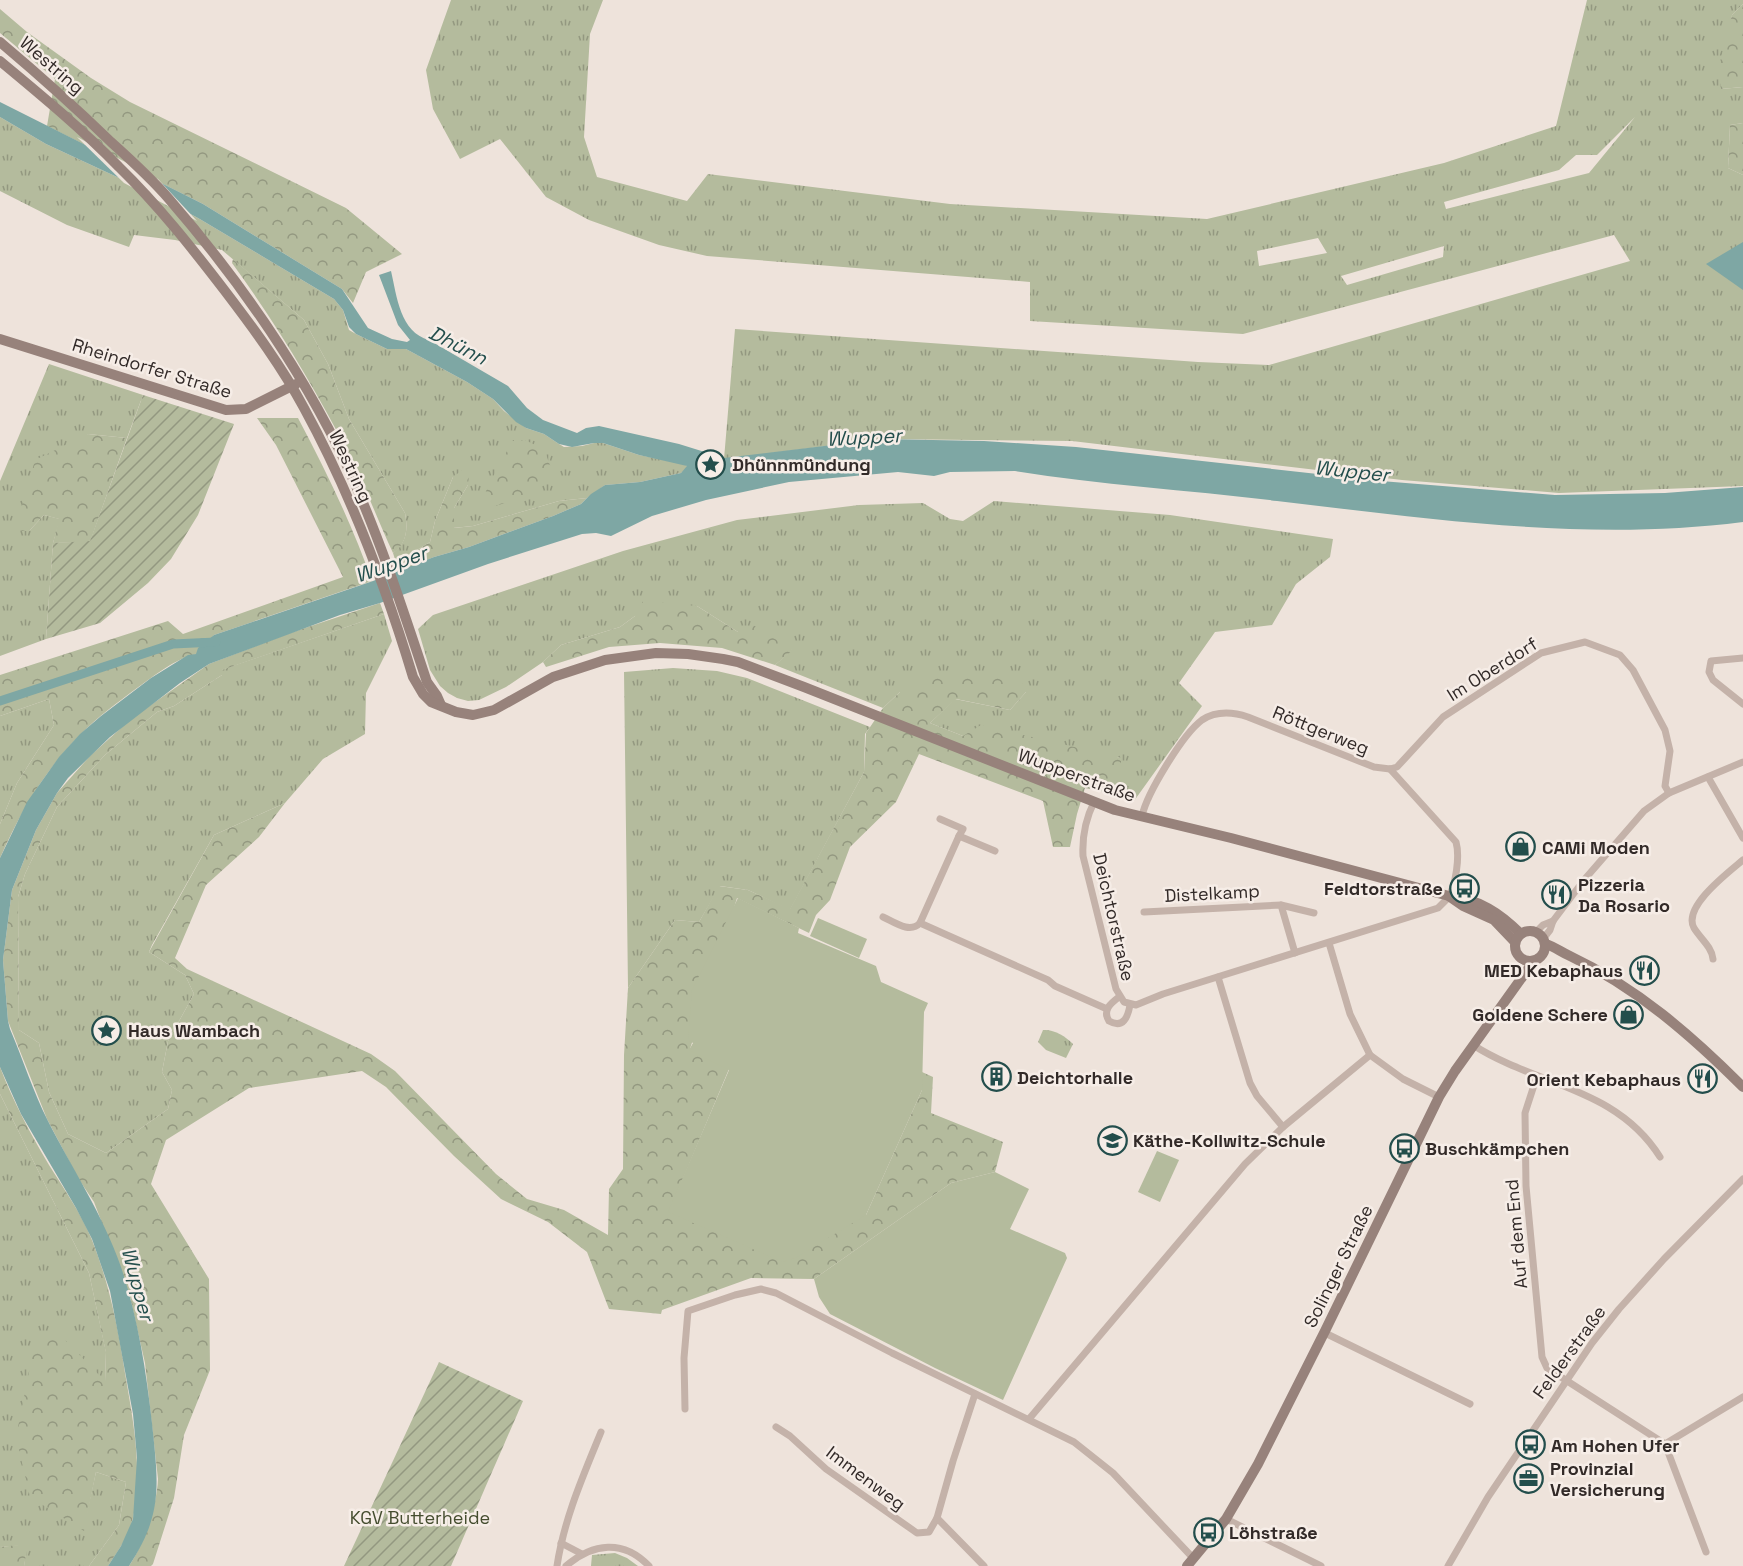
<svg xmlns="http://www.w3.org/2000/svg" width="1743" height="1566" viewBox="0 0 1743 1566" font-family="'Space Grotesk',sans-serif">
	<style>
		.grass { fill: url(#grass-tufts); fill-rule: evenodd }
		.forest { fill: url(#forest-crowns) }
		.park { fill: #b4bb9d }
		.garden { fill: url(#garden-furrows) }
		.water { fill: #7ea7a4 }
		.pier { fill: #eee3db }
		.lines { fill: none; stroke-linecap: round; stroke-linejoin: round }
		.canal { stroke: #7ea7a4; stroke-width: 9 }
		.street { stroke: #c4b2a9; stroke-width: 7 }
		.secondary { stroke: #97827b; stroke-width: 10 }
		.labels { text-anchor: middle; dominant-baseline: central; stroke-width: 5; stroke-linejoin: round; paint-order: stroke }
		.street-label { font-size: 18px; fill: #322a28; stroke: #f6ede7 }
		.poi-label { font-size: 18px; font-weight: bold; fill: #322a28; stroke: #f6ede7; text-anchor: start }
		.park-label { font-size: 18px; fill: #454d2f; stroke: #f6ede7 }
		.water-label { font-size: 20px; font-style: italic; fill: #234e4c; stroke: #f6ede7 }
	</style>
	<defs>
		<pattern id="grass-tufts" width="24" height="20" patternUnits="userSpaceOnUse" patternTransform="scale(1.5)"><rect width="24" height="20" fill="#b4bb9d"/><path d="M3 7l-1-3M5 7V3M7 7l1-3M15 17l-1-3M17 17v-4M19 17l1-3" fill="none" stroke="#939880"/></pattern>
		<pattern id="forest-crowns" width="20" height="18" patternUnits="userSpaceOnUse" patternTransform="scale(1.5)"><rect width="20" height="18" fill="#b4bb9d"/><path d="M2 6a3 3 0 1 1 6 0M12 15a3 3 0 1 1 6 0" fill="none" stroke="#939880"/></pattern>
		<pattern id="garden-furrows" width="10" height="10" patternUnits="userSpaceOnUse" patternTransform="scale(1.5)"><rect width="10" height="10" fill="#b4bb9d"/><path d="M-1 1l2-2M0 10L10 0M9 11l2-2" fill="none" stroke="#939880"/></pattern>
	</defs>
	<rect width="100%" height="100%" fill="#eee3db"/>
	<g class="grass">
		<path d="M451 0H603L590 34 584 137 597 177 687 201 708 174 950 204 1207 219 1444 163 1556 126 1587 0H1743V4L1732 15 1721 89 1743 87V123L1730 125 1728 168 1743 175V486L1559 493 1402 480 1072 441 882 439 724 459 735 329 1198 362 1269 365 1630 261 1614 235 1243 334 1030 321V282L707 256 659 245 589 220 546 197 500 139 460 159 433 109 426 70ZM1635 117 1589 173 1446 209 1444 202 1559 170 1576 155H1597ZM1318 238 1327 253 1259 266 1257 251ZM1444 246 1443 257 1347 285 1341 276Z"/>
		<path d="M0 117 46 144 145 190 198 218 334 299 343 310 349 330 356 334 387 349H406L467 382 493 399 504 411 526 428 544 434 559 444 564 447 582 446 594 443H603L639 455 684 464 687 466V468L681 473 640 482 605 485 587 498 559 501 473 526 453 528 454 508 468 485 453 477 435 521 430 542 404 558 403 570 399 572 393 553C407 543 408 529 405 513L349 419 328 364 304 320 222 250 175 240 134 235 129 247 67 225 0 191Z"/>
		<path d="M49 364 143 395 127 438 88 434 29 531 44 515 60 519 53 543 46 639 0 656V481Z"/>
		<path d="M994 501 1170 515 1333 539 1330 557 1296 584 1272 625 1215 632 1179 683 1202 706 1134 801 1121 795V758L963 736 930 723 955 699 1010 710 1026 692H900L883 708 775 665 792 650 738 632 697 606 635 616 620 627 561 645 543 662 506 687 479 700 468 701 457 698 448 693 440 686 430 670 418 629 433 615 623 551 737 520 859 505 923 503 950 519 963 521Z"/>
		<path d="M384 614 392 641 366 693 365 734 323 759 285 803 214 835 152 945 149 952 185 975 194 994 168 1041 162 1072 172 1090 168 1109 106 1153 68 1134 49 1092 39 1043 19 1030 18 897 25 874 57 807 105 755 157 712 174 706 222 675 221 670Z"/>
		<path d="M673 668 717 671 747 678 870 727 865 734 864 772 790 910 748 890 720 886 699 922 675 920 628 988 624 672Z"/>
		<path d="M49 699 54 725 17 783 0 824V716Z"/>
		<path d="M1043 1030C1054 1029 1065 1036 1073 1044L1066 1058 1046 1050 1038 1042Z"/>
		<path d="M0 1094 89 1273 106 1352 105 1382 83 1531 96 1472 126 1482 119 1525 89 1566H24L27 1545 0 1547Z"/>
		<path d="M615 1553 627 1558 638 1566H591L592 1555Z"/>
	</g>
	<g class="forest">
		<path d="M1743 4V87L1721 89 1718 70 1732 15Z"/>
		<path d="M0 9 27 32 91 78 130 102 346 208 402 254 366 272 353 303 342 289 203 204 47 126 55 79 0 33Z"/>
		<path d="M1743 123V175L1728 168 1730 125Z"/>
		<path d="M233 259 304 320 328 364 349 419 405 513C408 529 407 544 393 553 378 521 366 488 350 456 315 388 277 325 232 263Z"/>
		<path d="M257 418H298C326 471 352 524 372 581L214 635 197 654C176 658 154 676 137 688 117 703 97 717 80 735 44 771 20 813 0 858V824L17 783 54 725 49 699 0 716V675L168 621 183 634 343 577 276 445Z"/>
		<path d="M88 434 127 438 90 542 53 543 59 519 44 515 29 531H15L35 460Z"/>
		<path d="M513 440 527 441 544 449 551 468C530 495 523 499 490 507L482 502 488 486Z"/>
		<path d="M470 464 468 485 454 508V528L473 526 559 501 587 498 581 504 553 516 469 547 434 557 403 570 404 558 430 542 435 521 453 477Z"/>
		<path d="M643 601 697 606 738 632 753 625 793 650 775 665 722 648 660 643 609 647 546 667 543 662 561 645 620 627 635 616Z"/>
		<path d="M380 603 384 614 222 670V675L174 706 157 712 105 755 57 807 25 874 18 897 19 1030 39 1043 49 1092 68 1134 106 1153 168 1109 172 1090 162 1072 168 1041 194 994 185 975 149 952 214 835 285 803 259 837 206 885 175 958 187 969 371 1054 395 1071 496 1174 527 1199 564 1210 608 1235 609 1189 623 1169 624 1055 628 988 675 920 699 922 719 886 748 890 790 909 864 772 866 733 883 708 900 692 930 675 1019 677 1026 692 1010 710 956 699 930 723 963 736 981 725 1121 758V795L1085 788 1077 814 1070 847H1053L1043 801 919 754 896 802 850 847 830 900 816 915 809 933 737 898 690 1049 729 1069 669 1212 866 1215 922 1090V1072L933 1077 931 1113 1003 1142 995 1172 951 1183 814 1279 751 1278 662 1310 661 1314 609 1309 587 1252 548 1222 501 1199 454 1156 386 1087 362 1071 249 1088 166 1140 151 1184 209 1279 210 1370 184 1435 174 1498 153 1564 151 1566H129C144 1544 157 1505 158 1479L145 1363 130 1297 94 1202 78 1178 47 1119 8 1021 3 960 12 890 36 830 57 793 90 756 131 719 209 664 290 633Z"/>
		<path d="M0 1067C13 1101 30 1133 49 1165 64 1189 81 1213 92 1240 109 1283 118 1327 125 1373 133 1420 143 1470 133 1518 129 1536 118 1551 108 1566H89L119 1525 126 1482 96 1472 84 1531 30 1497 16 1437 33 1352 58 1333 105 1381 106 1353 89 1273 0 1094Z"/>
		<path d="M28 1544 24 1566H0V1547Z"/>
	</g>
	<g class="park">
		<path d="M738 898 799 928 798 933 876 966 881 982 928 1003 924 1012 922 1090 866 1215 795 1258 782 1262 668 1212 729 1070 689 1050 693 1043 688 1040 692 990Z"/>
		<path d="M818 918 867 939 859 958 810 936Z"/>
		<path d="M1157 1151 1179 1160 1160 1202 1138 1192Z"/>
		<path d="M995 1172 1029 1189 1010 1229 1065 1253 1067 1258 1003 1400 935 1368 830 1314 819 1297 814 1279 951 1183Z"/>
	</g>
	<g class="garden">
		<path d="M143 395 234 424 198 515 171 559 148 583 100 623 46 639 53 543 90 541Z"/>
		<path d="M439 1362 523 1401 451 1566H344Z"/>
	</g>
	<g class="water">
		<path d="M0 102 203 204 342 289 368 328 392 339 407 342 410 340 398 325 379 275 391 271C397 297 400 332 429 340L508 386 527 408 543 420 577 433 586 428 599 426 679 444 724 458 882 439 984 441 1076 447 1381 481 1555 495 1665 493 1743 487V522C1588 542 1431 519 1277 501 1190 490 1101 485 1015 471L950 472 934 476 898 472 789 482 706 500 652 516 611 536 596 533 582 534 488 564 380 603 340 615 209 664 180 683 110 737 68 778 57 793 36 830 12 890 3 960 8 1021 10 1029C23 1059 33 1092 48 1121 73 1170 103 1215 121 1267 138 1318 146 1370 152 1423 158 1482 164 1513 129 1566H108L121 1546 133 1519 137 1458 133 1414 110 1291 92 1239 76 1208 21 1114 0 1067V858L27 802 59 757 80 734 101 716 151 678 188 655 196 654 198 648 214 635 373 581 434 557 469 547 553 516 581 504 591 494 605 485 640 482 681 473 687 466 639 455 603 443H594L572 447 559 444 544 434 526 428 516 422 493 399 467 382 406 349H387L356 334 349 327 343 310 334 299 198 218 145 190 46 144 0 117Z"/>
		<path d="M1743 242V290L1706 264Z"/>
	</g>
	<path class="pier" d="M77 137 158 179 197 221 124 183Z"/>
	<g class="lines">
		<path class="canal" d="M0 701 173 644 216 642"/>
		<g class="street">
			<path d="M1743 658 1711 661 1709 672 1713 680 1743 704"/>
			<path d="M1708 777 1743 838"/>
			<path d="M1094 802C1085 820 1082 836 1083 856L1116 989 1124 1002 1136 1005 1163 994 1438 908C1441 905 1445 901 1448 898 1456 885 1460 856 1456 842L1390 769"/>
			<path d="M1142 816C1147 793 1183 734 1202 720 1216 711 1233 712 1248 717L1374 767 1390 769 1397 767 1443 717 1541 653 1585 642 1620 655 1633 670 1665 730 1670 751 1665 786 1669 793"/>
			<path d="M940 819 963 829 959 836"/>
			<path d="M995 851 959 836 920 923 1048 980 1055 986 1107 1009"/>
			<path d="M1281 905 1314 913"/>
			<path d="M1144 912 1281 905 1295 953"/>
			<path d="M883 917C894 922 910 934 920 923"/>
			<path d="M1535 933 1543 925 1553 921"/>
			<path d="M1543 939 1550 930 1553 921 1584 880 1644 811 1669 793 1743 762"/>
			<path d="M1329 943 1350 1014 1370 1055"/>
			<path d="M1713 959C1712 947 1700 938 1694 928 1682 907 1729 872 1743 860"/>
			<path d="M1218 977 1250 1083 1257 1096 1283 1127"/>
			<path d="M1119 997C1111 1003 1102 1010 1109 1021 1123 1029 1128 1017 1130 1005"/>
			<path d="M1473 1045C1537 1086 1616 1087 1660 1157"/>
			<path d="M1537 1076 1525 1113 1526 1186 1542 1357 1547 1368 1665 1444 1706 1552"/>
			<path d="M1325 1333 1470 1404"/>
			<path d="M685 1409 684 1358 688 1311 735 1295 761 1289 776 1293 892 1353 1074 1442 1113 1473 1194 1559"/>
			<path d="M1029 1419 1245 1164 1283 1127 1370 1055 1403 1079 1439 1097"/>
			<path d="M776 1427 790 1436 826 1469 917 1533 929 1532 937 1518 984 1566"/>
			<path d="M1665 1444 1743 1397"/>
			<path d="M937 1518 953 1461 975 1394"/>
			<path d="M1226 1519 1321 1566"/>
			<path d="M561 1543 582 1554"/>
			<path d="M557 1566C564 1519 583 1476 601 1432"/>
			<path d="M566 1566C593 1543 623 1539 649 1566"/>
			<path d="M1448 1566 1488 1497 1592 1343 1619 1309 1664 1259 1743 1179"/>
		</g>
		<g class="secondary">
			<path d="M0 42C38 74 75 107 111 142 131 160 152 179 169 199 240 281 303 371 349 470 380 539 403 610 427 682L437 696 441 705"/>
			<path d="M0 61C41 95 82 129 119 167 158 205 192 248 225 291 254 329 282 367 304 408 351 494 385 584 413 677L423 694 431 702 456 712 473 715 494 710 553 677 605 660 656 653 688 654 723 659 738 662 804 687 1115 810 1231 838 1449 896C1479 899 1500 913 1521 934"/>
			<path d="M0 339 226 410 246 409 296 384"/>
			<path d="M1450 897 1463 906 1494 920 1515 942"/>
			<circle cx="1530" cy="946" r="15"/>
			<path d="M1546 944C1555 947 1561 952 1570 956 1636 987 1692 1036 1743 1087"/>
			<path d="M1187 1566 1226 1519 1258 1464 1325 1331 1439 1097 1455 1071 1533 962"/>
		</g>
	</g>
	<defs>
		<symbol id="sight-ring" viewBox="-11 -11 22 22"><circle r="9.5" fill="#f6ede7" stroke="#234e4c" stroke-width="1.5"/><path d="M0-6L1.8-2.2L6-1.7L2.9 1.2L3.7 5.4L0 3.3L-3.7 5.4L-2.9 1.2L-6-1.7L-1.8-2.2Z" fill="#234e4c"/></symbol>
		<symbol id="shop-ring" viewBox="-11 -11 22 22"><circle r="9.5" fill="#f6ede7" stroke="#234e4c" stroke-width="1.5"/><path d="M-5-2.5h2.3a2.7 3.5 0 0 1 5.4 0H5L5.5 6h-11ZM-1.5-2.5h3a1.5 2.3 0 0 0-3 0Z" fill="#234e4c"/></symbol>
		<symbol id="bus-ring" viewBox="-11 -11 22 22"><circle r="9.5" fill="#f6ede7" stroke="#234e4c" stroke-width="1.5"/><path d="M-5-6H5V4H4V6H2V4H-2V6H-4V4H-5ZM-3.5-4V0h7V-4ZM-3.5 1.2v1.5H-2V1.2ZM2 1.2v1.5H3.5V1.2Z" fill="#234e4c"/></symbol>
		<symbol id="restaurant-ring" viewBox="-11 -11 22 22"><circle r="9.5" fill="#f6ede7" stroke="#234e4c" stroke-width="1.5"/><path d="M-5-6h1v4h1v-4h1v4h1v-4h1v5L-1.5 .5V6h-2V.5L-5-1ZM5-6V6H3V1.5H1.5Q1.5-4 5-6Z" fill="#234e4c"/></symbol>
		<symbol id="building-ring" viewBox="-11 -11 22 22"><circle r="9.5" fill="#f6ede7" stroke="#234e4c" stroke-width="1.5"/><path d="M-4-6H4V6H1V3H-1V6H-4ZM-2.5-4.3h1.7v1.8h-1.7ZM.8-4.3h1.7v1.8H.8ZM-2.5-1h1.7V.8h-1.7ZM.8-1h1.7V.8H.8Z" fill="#234e4c"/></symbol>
		<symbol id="school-ring" viewBox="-11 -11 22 22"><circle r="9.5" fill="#f6ede7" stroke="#234e4c" stroke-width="1.5"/><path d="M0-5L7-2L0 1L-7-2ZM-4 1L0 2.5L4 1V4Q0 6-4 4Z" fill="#234e4c"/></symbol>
		<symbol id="office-ring" viewBox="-11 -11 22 22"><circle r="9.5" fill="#f6ede7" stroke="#234e4c" stroke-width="1.5"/><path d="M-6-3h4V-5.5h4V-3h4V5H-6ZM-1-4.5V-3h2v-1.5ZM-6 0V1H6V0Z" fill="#234e4c"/></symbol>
	</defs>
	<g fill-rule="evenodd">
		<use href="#sight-ring" x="694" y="448" width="33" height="33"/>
		<use href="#shop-ring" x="1504" y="830" width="33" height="33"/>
		<use href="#bus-ring" x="1448" y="872" width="33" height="33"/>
		<use href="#restaurant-ring" x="1540" y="878" width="33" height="33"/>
		<use href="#restaurant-ring" x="1628" y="954" width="33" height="33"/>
		<use href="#shop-ring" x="1612" y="998" width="33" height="33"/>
		<use href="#sight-ring" x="90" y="1014" width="33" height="33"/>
		<use href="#building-ring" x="980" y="1060" width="33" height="33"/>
		<use href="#restaurant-ring" x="1686" y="1062" width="33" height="33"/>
		<use href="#school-ring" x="1096" y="1124" width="33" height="33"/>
		<use href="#bus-ring" x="1388" y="1132" width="33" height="33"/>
		<use href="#bus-ring" x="1514" y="1428" width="33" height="33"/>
		<use href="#office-ring" x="1512" y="1462" width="33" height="33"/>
		<use href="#bus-ring" x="1192" y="1516" width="33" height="33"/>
	</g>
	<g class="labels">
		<g class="street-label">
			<text transform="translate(52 65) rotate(41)">Westring</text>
			<text transform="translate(152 368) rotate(17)">Rheindorfer Straße</text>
			<text transform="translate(351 466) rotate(65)">Westring</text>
			<text transform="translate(1492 669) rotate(-32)">Im Oberdorf</text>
			<text transform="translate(1321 730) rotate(22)">Röttgerweg</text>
			<text transform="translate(1077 775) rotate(20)">Wupperstraße</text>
			<text transform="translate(1212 893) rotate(-3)">Distelkamp</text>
			<text transform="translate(1114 917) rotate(77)">Deichtorstraße</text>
			<text transform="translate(1516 1234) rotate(-95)">Auf dem End</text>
			<text transform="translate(1338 1266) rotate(-64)">Solinger Straße</text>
			<text transform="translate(1569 1352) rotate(-54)">Felderstraße</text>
			<text transform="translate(866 1478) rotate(37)">Immenweg</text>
		</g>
		<g class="poi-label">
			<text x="732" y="464">Dhünnmündung</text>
			<text x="1542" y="847">CAMi Moden</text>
			<text x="1578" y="884">Pizzeria<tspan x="1578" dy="21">Da Rosario</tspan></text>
			<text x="1443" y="888" text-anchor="end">Feldtorstraße</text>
			<text x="1623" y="970" text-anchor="end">MED Kebaphaus</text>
			<text x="1608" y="1014" text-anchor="end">Goldene Schere</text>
			<text x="128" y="1030">Haus Wambach</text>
			<text x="1017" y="1077">Deichtorhalle</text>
			<text x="1681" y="1079" text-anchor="end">Orient Kebaphaus</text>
			<text x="1133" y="1140">Käthe-Kollwitz-Schule</text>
			<text x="1425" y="1148">Buschkämpchen</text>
			<text x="1551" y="1445">Am Hohen Ufer</text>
			<text x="1550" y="1468">Provinzial<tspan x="1550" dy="21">Versicherung</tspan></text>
			<text x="1229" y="1532">Löhstraße</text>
		</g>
		<g class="park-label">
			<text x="420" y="1517">KGV Butterheide</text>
		</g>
		<g class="water-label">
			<text transform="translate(458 345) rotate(27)">Dhünn</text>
			<text transform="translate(864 437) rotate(-3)">Wupper</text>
			<text transform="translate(1352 471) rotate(6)">Wupper</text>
			<text transform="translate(391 564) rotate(-19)">Wupper</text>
			<text transform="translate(138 1284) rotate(75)">Wupper</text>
		</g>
	</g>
</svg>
